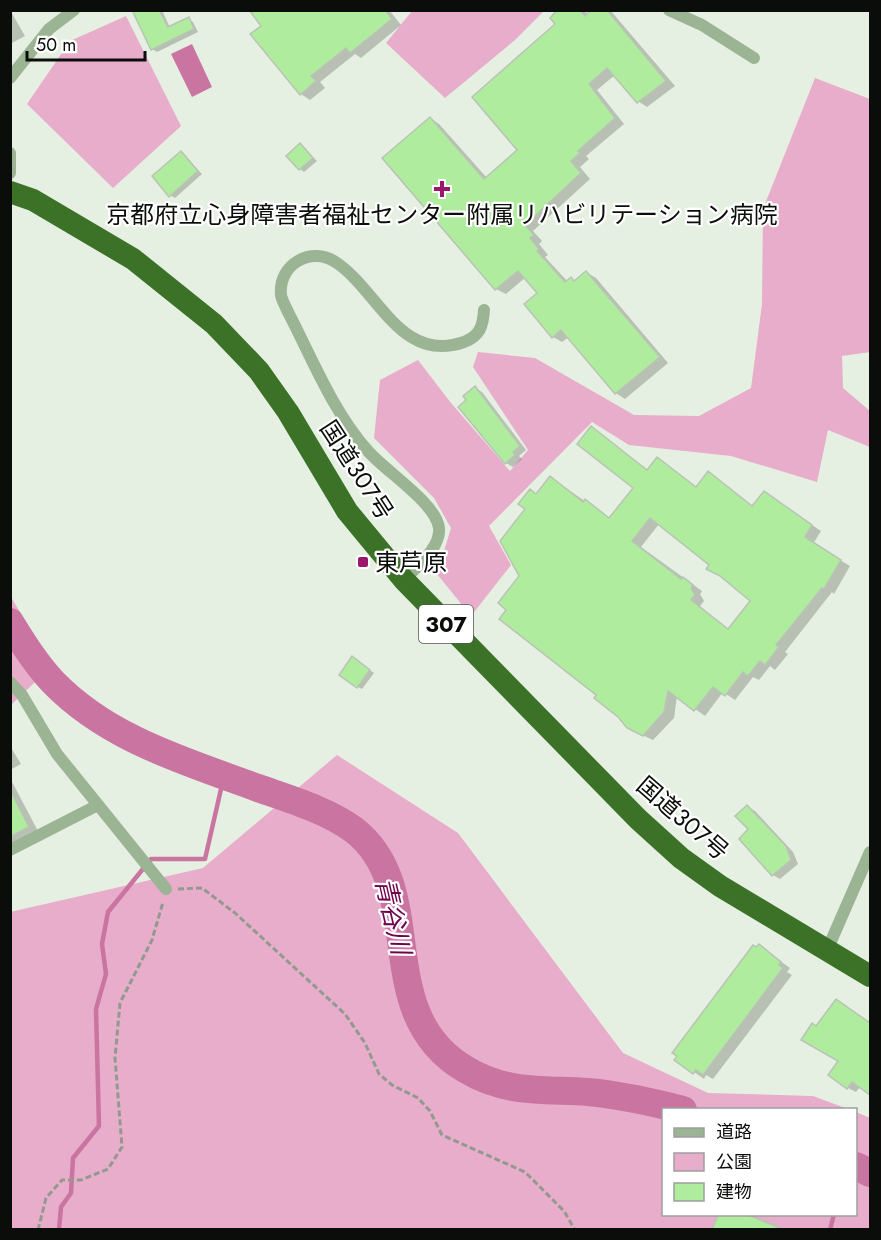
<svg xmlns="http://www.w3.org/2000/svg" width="881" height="1240" viewBox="0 0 881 1240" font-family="Jost,'Noto Sans JP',sans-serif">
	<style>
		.green { fill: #e7adca }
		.water { fill: #ca74a2 }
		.shadow { fill: #0003; fill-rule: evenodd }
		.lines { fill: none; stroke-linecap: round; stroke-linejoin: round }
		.stream { stroke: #ca74a2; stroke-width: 4.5 }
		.river { stroke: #ca74a2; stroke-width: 28 }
		.building { fill: #b0ec9d; stroke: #b9c3b6; stroke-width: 1.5; fill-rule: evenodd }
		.path { stroke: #929a8f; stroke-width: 3; stroke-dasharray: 6 3; stroke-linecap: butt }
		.street { stroke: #9bb493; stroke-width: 12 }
		.highway { stroke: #3b7227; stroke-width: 22 }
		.poi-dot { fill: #9a176c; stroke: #fff; stroke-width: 2 }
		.labels { text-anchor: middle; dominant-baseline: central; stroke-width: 4.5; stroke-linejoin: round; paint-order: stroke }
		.shield { fill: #fff; stroke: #545653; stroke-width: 1.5 }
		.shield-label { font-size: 22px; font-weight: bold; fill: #0a0d09 }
		.poi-label { font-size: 24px; fill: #0a0d09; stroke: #fff }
		.street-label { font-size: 24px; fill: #0a0d09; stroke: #fff }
		.water-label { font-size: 26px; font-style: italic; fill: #71034d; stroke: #fff }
	</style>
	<rect width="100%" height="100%" fill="#e6f0e2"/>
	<g class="green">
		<path d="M412 11V10L544 11 515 40 445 98 386 43Z"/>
		<path d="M126 16 181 126 113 188 27 104 70 41Z"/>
		<path d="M815 78 870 99V352L842 356 843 388 870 411V447L828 430 817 482 731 456 629 445 592 422 489 526 511 565 471 616 437 574 451 528 434 498 374 438 380 380 418 360 451 403 510 471 528 450 473 367 478 352 535 358 634 415 699 416 751 388 762 304 763 209Z"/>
		<path d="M11 597 52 666 11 705Z"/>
		<path d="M337 755 458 833 623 1053 708 1093 813 1096 848 1109 664 1110V1214H856V1112L870 1118V1229H11L10 912 203 868Z"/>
	</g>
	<path class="water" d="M192 44 212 87 192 97 171 54Z"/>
	<g class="shadow">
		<path d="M10 10 25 36 10 44Z"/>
		<path d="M140 10H162L170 28 188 19 193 22 198 32 157 52 152 49Z"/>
		<path d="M258 10H389L401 25 361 58 355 54 320 82 325 88 310 100 301 94 263 26Z"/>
		<path d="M560 10H584L588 15 593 10H610L675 86 647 107 638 101 615 75 597 90 624 124 586 156 589 159 580 167 590 179 533 231 542 241 539 244 548 255 545 257 568 282 571 279 575 281 586 272 596 278 668 363 625 399 616 393 569 337 562 342 553 337 539 293 526 277 506 294 496 289 430 118 439 124 487 178 519 150Z"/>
		<path d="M300 145 317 161 304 172 300 169Z"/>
		<path d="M181 153 202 174 175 198 170 195Z"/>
		<path d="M475 388 482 392 526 450 519 456 522 459 513 467 506 463 468 400Z"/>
		<path d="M591 428 649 471 658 459 697 488 709 473 754 507 765 493 821 531 813 544 850 566 834 594 832 592 785 652 788 654 775 670 770 666 759 680 753 677 735 700 723 692 705 716 677 696 674 718 653 740 638 733 508 610 521 576 538 495 560 484 611 519 635 488ZM659 524 752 601 729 630 700 606 704 601 700 594 702 591 641 547Z"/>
		<path d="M357 661 374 673 362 689 358 687Z"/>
		<path d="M10 746 21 764 10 770Z"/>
		<path d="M10 778 39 833 10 851Z"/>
		<path d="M747 807 755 811 793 852 798 864 780 879 773 875 750 829Z"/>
		<path d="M759 946 790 968 787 972 792 975 713 1079 706 1075 704 1079 676 1059Z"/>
		<path d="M870 1019V1093L861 1086 856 1092 848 1088 840 1060 817 1028 868 1022Z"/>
	</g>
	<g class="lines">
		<g class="stream">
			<path d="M59 1230 61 1207 71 1193 73 1158 99 1126 96 1009 106 974 102 944 108 912 151 859H205L224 776"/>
			<path d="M830 1230 834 1214"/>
		</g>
		<g class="river">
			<path d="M10 622C23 643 36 664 53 682 108 739 185 761 258 788 289 799 327 810 354 830 431 890 369 1012 465 1069 506 1094 543 1089 588 1092 620 1095 652 1102 683 1110"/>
			<path d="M856 1166 870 1173"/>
		</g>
	</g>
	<g class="building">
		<path d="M132 10H159L168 27 189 17 194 29 151 50Z"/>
		<path d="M249 10H385L392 19 350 53 346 48 311 76 316 81 300 95 250 34 261 26Z"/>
		<path d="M557 10H580L585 16 591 10H607L666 81 637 103 607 68 589 84 615 118 578 151 580 153 571 161 581 173 525 225 534 235 530 238 539 249 537 251 565 282 571 277 574 281 586 271 660 357 615 394 561 330 552 338 524 304 537 293 518 271 495 290 382 158 430 117 484 179 517 150 472 97 555 24 550 18Z"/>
		<path d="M300 143 313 158 299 170 286 156Z"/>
		<path d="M181 151 198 171 169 197 152 176Z"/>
		<path d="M475 386 520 446 513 452 515 455 505 464 458 407 466 400 463 396Z"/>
		<path d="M591 426 647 470 657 457 696 487 708 471 752 506 764 491 812 525 805 537 841 560 824 589 822 588 776 645 779 647 765 665 760 661 748 676 743 672 725 696 713 687 694 711 668 691 664 712 643 736 627 728 618 717 594 698 596 695 499 619 506 610 498 603 519 576 500 541 525 509 518 504 530 489 536 494 550 476 583 502 585 499 609 518 633 488 577 444ZM650 518 709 565 706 569 720 576 750 601 728 629 691 600 695 595 691 588 693 585 683 577 681 579 632 541Z"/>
		<path d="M352 656 370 670 357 688 339 675Z"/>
		<path d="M10 790 29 827 10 837Z"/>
		<path d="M747 805 786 846 791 860 772 876 739 839 748 829 735 816Z"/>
		<path d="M759 944 781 962 779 965 783 968 703 1075 696 1070 693 1074 674 1060 677 1056 672 1053 753 945 756 947Z"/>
		<path d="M836 999 870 1023V1095L852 1082 847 1089 828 1075 838 1061 801 1040 812 1023 816 1026Z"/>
		<path d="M718 1215H748L783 1229 712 1230Z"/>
	</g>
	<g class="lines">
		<g class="path">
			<path d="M178 889 202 888 235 913 345 1014 365 1043 379 1074 392 1085 418 1098 430 1111 442 1135 525 1172 564 1211 575 1230"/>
			<path d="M38 1230 46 1198 62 1180H81L108 1169 122 1147 115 1058 120 1003 152 940 163 902"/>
		</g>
		<g class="street">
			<path d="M669 10 702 25 754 58"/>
			<path d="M10 78 49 29 74 10"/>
			<path d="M10 153V173"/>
			<path d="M404 580C416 567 441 548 439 528 436 503 385 471 368 451 333 412 312 358 288 312 286 307 282 301 281 295 278 264 312 245 337 263 379 292 401 364 464 342 480 336 483 326 484 310"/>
			<path d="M10 682 22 695 57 754 166 889"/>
			<path d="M10 850 98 805"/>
			<path d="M828 948 870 852"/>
		</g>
		<path class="highway" d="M10 192 33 200 133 259 214 324 259 371 288 412 347 511 404 580 638 819 681 858 720 886 870 976"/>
	</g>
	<g class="poi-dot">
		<path d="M439 180h6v6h6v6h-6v6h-6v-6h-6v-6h6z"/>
		<rect x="357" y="556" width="12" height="12" rx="3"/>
	</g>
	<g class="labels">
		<rect class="shield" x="419" y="605" width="54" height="38" rx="4.5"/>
		<g class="shield-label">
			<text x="446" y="624">307</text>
		</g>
		<g class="poi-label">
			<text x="442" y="214">京都府立心身障害者福祉センター附属リハビリテーション病院</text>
			<text x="375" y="562" text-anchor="start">東芦原</text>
		</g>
		<g class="street-label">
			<text transform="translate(357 470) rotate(57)">国道307号</text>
			<text transform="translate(683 818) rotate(41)">国道307号</text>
		</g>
		<g class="water-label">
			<text transform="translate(393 916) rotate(77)">青谷川</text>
		</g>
	</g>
	<rect width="881" height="1240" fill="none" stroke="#0a0d09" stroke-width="24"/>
	<rect x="662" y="1108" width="195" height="108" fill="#ffffff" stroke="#9d9e9d" stroke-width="1.5"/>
	<rect x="674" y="1128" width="30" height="9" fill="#9bb493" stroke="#9d9e9d" stroke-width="1.5"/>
	<text x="716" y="1138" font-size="18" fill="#0a0d09">道路</text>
	<rect x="674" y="1153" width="30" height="18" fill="#e7adca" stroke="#9d9e9d" stroke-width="1.5"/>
	<text x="716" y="1168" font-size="18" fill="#0a0d09">公園</text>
	<rect x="674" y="1183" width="30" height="18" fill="#b0ec9d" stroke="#9d9e9d" stroke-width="1.5"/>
	<text x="716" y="1198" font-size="18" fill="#0a0d09">建物</text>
	<path d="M27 51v9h118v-9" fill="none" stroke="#0a0d09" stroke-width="3"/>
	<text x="36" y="51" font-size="18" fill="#0a0d09" stroke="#ffffff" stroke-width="4.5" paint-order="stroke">50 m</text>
</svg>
